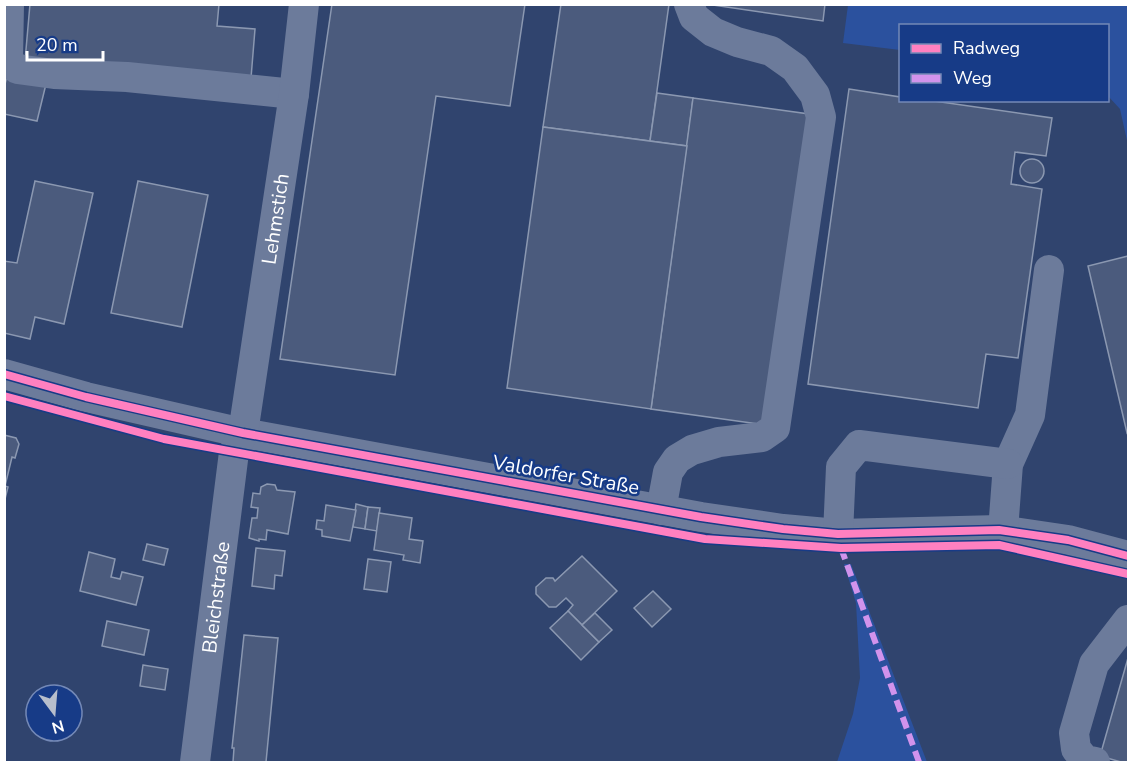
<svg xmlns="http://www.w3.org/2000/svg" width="1133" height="767" viewBox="0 0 1133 767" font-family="'Nunito Sans',sans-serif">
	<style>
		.green { fill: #2b519e }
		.building { fill: #4b5b7d; stroke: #8b98b1; stroke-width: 1.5 }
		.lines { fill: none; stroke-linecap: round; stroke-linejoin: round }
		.minor { stroke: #6c7b9b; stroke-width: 30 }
		.quiet { stroke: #d193ec; stroke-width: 6; stroke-dasharray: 12 6; stroke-linecap: butt }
		.cycleway-casing { stroke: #173b87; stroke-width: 11 }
		.cycleway { stroke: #ff80c0; stroke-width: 8 }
		.labels { text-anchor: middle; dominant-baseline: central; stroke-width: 5; stroke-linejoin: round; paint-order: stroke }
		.street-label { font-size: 20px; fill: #fff; stroke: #173b87 }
	</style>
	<rect width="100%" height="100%" fill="#30446e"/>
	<g class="green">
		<path d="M848 5H1128V145L1120 109 1108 96V26H900V50L843 43Z"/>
		<path d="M844 564H851L927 762H837L853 714 860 678 856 603Z"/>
	</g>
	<g class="building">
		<path d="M30 4H219L217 26 255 29 251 78 25 61Z"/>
		<path d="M332 4H525L510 106 436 96 395 375 280 359Z"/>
		<path d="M561 4H669L650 141 543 127Z"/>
		<path d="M706 4H825L823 21Z"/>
		<path d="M7 76 46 84 37 121 4 114V88Z"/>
		<path d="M849 89 900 97V100H927L1052 118 1046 156 1015 152 1011 184 1042 189 1018 358 986 354 978 408 808 384Z"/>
		<path d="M657 93 693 98 687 146 650 141Z"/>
		<path d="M693 98 809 114 766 425 651 409Z"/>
		<path d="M543 127 687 146 651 409 507 388Z"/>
		<circle cx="1032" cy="171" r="12"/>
		<path d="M35 181 93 193 64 324 35 317 30 339 4 333V261L17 263Z"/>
		<path d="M138 181 208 195 182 327 111 313Z"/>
		<path d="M1128 256V432L1127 433 1088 266Z"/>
		<path d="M4 435 16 438 19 444 15 458 12 457 5 486 8 487 5 499H4Z"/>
		<path d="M267 484 275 485 277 490 295 492 288 534 267 530 266 540 259 539V541L249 538 252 518H257L258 508 251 507 253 493 260 494 261 487Z"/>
		<path d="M356 504 368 507 365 529 353 527Z"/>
		<path d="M326 505 356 510 350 541 322 536V530L316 529 317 520 324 521Z"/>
		<path d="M368 507 380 508 377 531 365 529Z"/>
		<path d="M379 513 412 518 409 539 423 541 420 563 403 560 404 555 374 550Z"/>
		<path d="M147 544 168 549 164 565 143 560Z"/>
		<path d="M256 548 285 551 282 576 275 575 274 589 252 586Z"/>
		<path d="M89 552 115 559 111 577 120 579 122 572 143 577 136 605 80 591Z"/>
		<path d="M582 556 617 591 582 625 568 611 573 605 566 598 556 607H549L536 594V587L546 578H553L555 581Z"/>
		<path d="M368 559 391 562 387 592 364 589Z"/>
		<path d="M653 591 671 609 652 627 634 608Z"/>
		<path d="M568 611 599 642 581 660 550 628Z"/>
		<path d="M595 613 612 630 599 642 582 625Z"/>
		<path d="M107 621 149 630 144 655 102 646Z"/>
		<path d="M244 635 278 638 266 762H233L234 748H232Z"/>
		<path d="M1128 658V762H1121L1100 756Z"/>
		<path d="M143 665 168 669 165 690 140 686Z"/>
	</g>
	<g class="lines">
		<g class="minor">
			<path d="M9 4 8 60 17 69 54 74 127 77 294 94"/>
			<path d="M4 374 86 397 243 433 701 517 783 529 838 534 999 530 1068 540 1128 556"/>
			<path d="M661 510 668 472 677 459 692 450 719 442 762 437 775 428 821 117 815 95 795 68 771 51 737 42 713 32 694 17 689 4"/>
			<path d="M1003 531 1008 464 1030 415 1049 270"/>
			<path d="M838 534 841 467 859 445 1008 464"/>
			<path id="s1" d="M195 762 234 452 243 433 294 94 304 4"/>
			<path d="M1095 762 1085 760 1076 749 1074 733 1094 664 1128 620"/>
		</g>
		<path class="quiet" d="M841 548 919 762"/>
		<defs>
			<g id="cycleway">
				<path d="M4 374 86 397 243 433 701 517 783 529 838 534 999 530 1068 540 1128 556"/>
				<path d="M4 396 164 439 705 539 841 548 999 545 1128 574"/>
			</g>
		</defs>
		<use href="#cycleway" class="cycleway-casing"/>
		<use href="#cycleway" class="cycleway"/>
	</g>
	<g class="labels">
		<g class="street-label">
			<text stroke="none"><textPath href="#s1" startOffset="550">Lehmstich</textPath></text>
			<text transform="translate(566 475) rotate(10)">Valdorfer Straße</text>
			<text stroke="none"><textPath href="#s1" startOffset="166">Bleichstraße</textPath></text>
		</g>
	</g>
	<rect width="1133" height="767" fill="none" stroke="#ffffff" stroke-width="12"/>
	<rect x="899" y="24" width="210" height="78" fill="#173b87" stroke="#7489b7" stroke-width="1.5"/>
	<rect x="911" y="44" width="30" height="9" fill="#ff80c0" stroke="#7489b7" stroke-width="1.5"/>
	<text x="953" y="54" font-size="18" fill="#ffffff">Radweg</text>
	<rect x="911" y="74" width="30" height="9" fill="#d193ec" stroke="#7489b7" stroke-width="1.5"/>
	<text x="953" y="84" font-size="18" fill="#ffffff">Weg</text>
	<g transform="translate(54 713) rotate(164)"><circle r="28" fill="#173b87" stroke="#7489b7" stroke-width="1.5"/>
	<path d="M0-4.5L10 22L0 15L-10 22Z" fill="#b7becc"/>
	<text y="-9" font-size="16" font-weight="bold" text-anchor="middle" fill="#ffffff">N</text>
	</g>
	<path d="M27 51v9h76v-9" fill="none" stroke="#ffffff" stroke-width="3"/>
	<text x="36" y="51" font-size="18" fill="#ffffff" stroke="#173b87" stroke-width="4.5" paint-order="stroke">20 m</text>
</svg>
